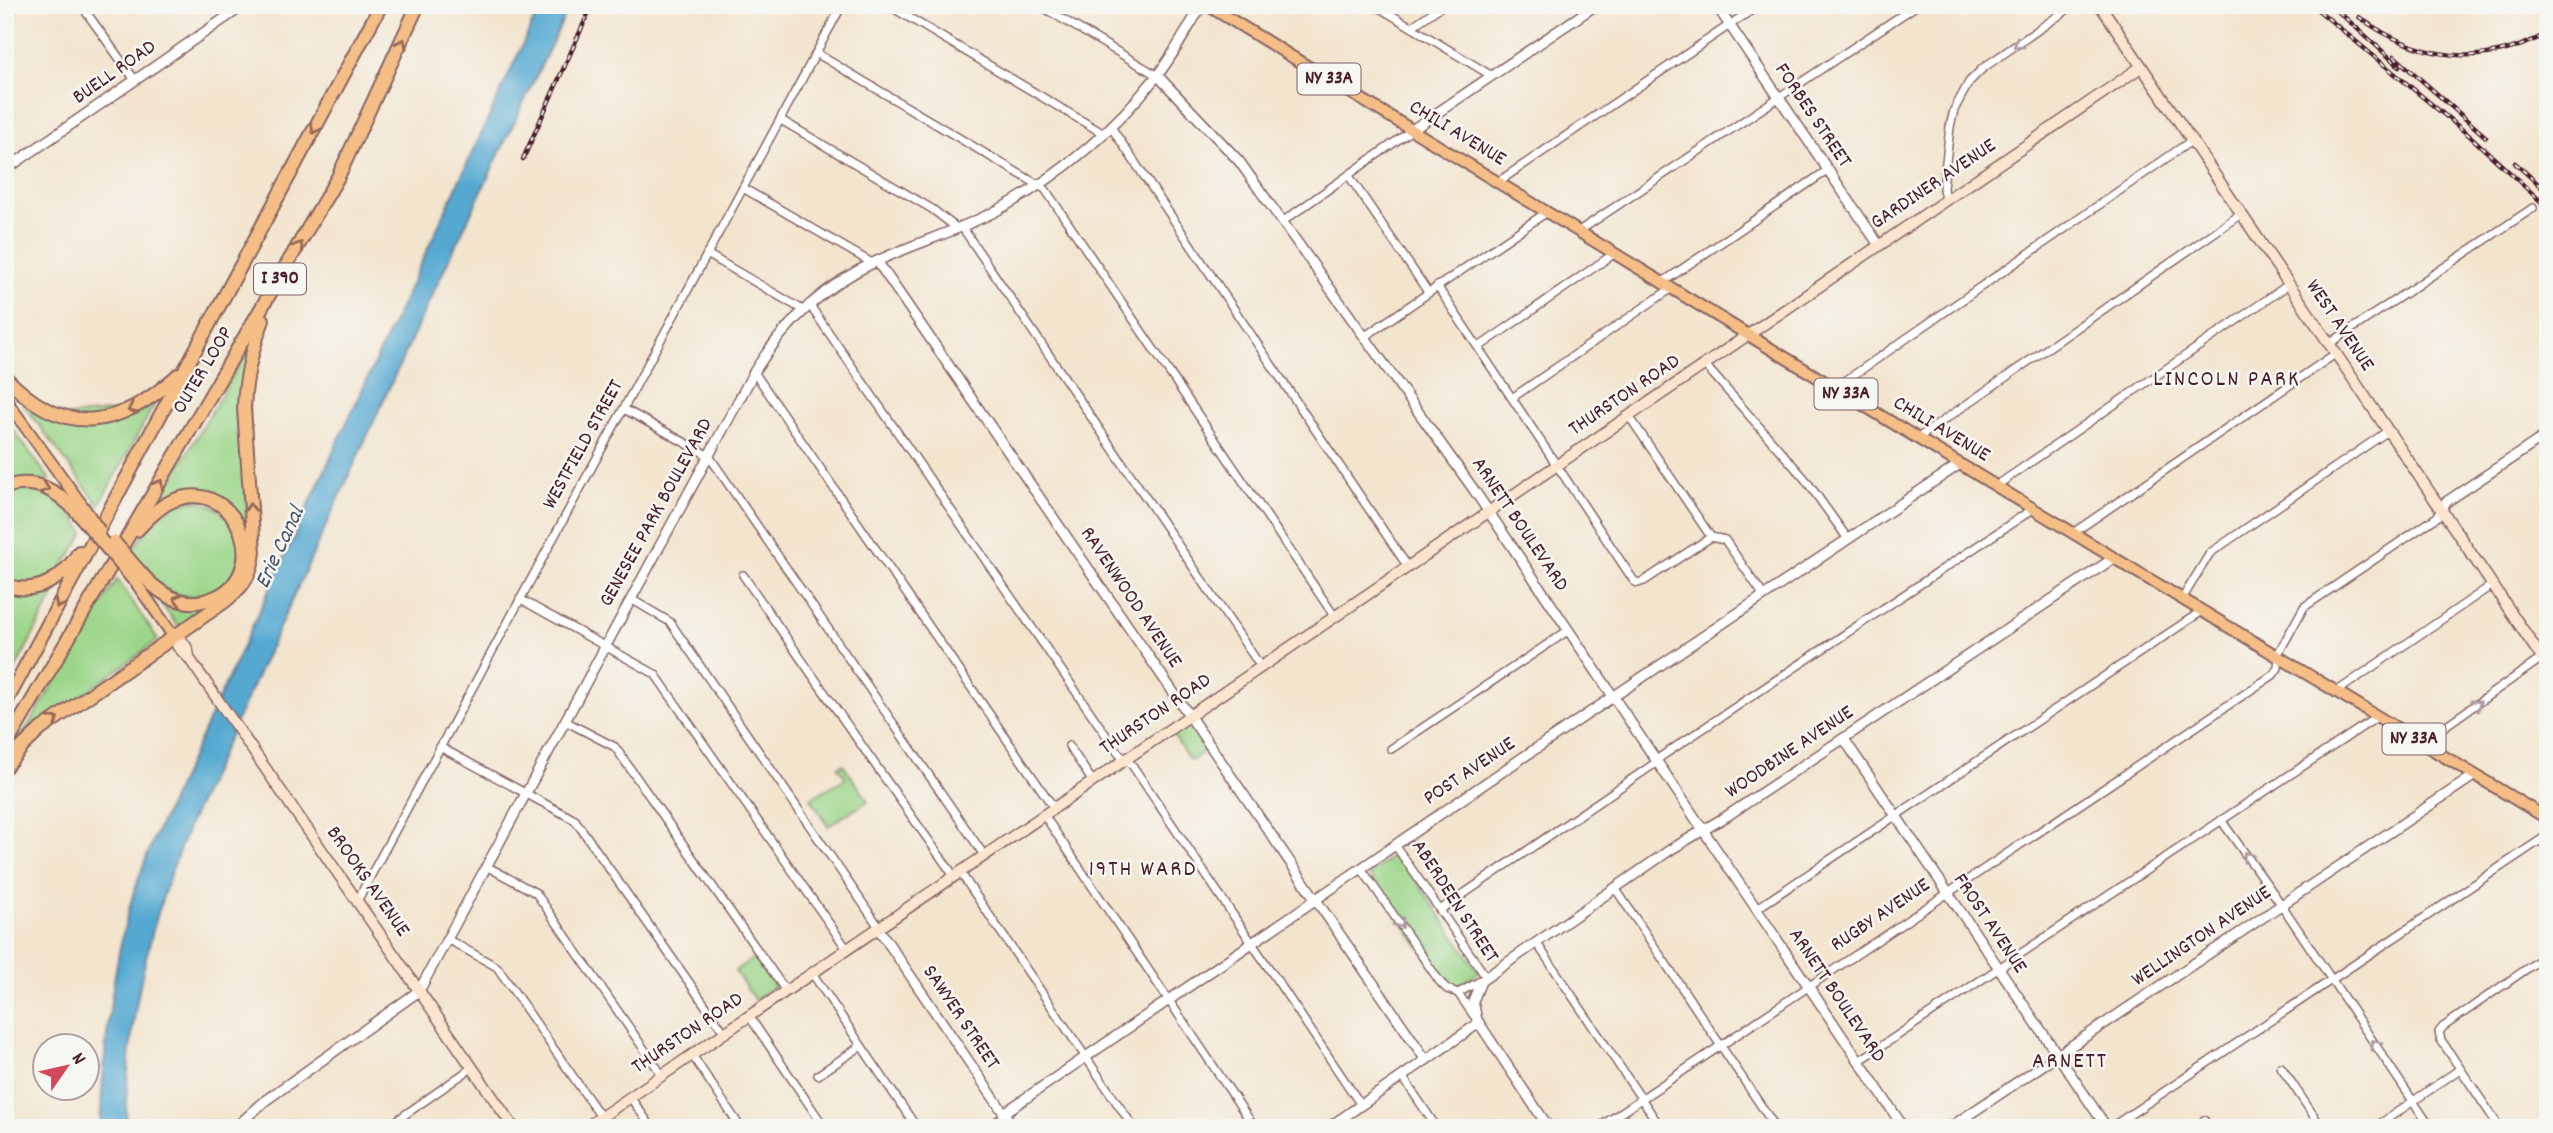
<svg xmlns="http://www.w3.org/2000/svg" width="2553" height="1133" viewBox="0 0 2553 1133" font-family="Dekko,sans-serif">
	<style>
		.green { fill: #9bd588; stroke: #727a5a; stroke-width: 2 }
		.water { fill: #55a9d1; stroke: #50647e; stroke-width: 2 }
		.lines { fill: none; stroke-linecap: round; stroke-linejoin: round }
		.minor-casing { stroke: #856464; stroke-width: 10 }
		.tertiary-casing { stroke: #856464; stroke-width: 12 }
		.secondary-casing { stroke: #856464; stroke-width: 13 }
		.primary-casing { stroke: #856464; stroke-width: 14 }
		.motorway-casing { stroke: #856464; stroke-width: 16 }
		.minor { stroke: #fff; stroke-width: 7 }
		.tertiary { stroke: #fff; stroke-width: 9 }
		.secondary { stroke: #fbe5cf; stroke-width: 10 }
		.primary { stroke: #f6be87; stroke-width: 10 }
		.motorway { stroke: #f6be87; stroke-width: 12 }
		.rail-casing { stroke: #4a1f2b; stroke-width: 4.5 }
		.rail { stroke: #f6f6f2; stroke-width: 2; stroke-dasharray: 5; stroke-linecap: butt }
		.primary-bridge-casing { stroke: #856464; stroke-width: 14; stroke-linecap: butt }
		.motorway-bridge-casing { stroke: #856464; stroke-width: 16; stroke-linecap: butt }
		.primary-bridge { stroke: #f6be87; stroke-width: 10 }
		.motorway-bridge { stroke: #f6be87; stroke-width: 12 }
		.oneway { stroke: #976754 }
		.oneway2 { stroke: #ae9aa0 }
		.labels { text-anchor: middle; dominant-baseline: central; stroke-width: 5; stroke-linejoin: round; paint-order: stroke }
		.shield { fill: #f6f6f2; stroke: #7e6067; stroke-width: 2 }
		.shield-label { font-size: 19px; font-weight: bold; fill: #4a1f2b }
		.street-label { font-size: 21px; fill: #4a1f2b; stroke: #f6f6f2 }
		.neighbourhood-label { font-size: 23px; letter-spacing: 2px; fill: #4a1f2b; stroke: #f6f6f2 }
		.water-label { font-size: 23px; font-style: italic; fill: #4e566d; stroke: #f6f6f2 }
	</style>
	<rect width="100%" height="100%" fill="#f6f6f2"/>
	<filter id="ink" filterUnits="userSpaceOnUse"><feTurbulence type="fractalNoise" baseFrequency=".0143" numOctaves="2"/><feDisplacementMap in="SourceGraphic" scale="14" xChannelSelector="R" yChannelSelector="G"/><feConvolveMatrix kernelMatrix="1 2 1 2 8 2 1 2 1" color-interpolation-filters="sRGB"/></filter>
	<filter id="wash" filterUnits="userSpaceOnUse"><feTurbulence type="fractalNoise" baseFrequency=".00686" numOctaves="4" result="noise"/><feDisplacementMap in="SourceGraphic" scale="28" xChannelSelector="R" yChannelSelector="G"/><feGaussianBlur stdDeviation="1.57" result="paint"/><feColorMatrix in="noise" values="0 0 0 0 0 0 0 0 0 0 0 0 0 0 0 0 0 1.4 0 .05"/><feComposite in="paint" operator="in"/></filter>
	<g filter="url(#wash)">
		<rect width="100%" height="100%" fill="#f3e4ce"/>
		<g class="green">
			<path d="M249 348 247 526 244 528 218 499 161 501V498Z"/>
			<path d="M11 388 58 417 142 409 151 404 154 405 99 505Z"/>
			<path d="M5 419 50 480 5 484Z"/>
			<path d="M20 487 49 493 72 514 84 532C75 550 57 580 34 584 26 585 13 581 5 580V491Z"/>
			<path d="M190 501C197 502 205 503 211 505 216 507 220 512 224 515 264 550 224 613 173 593 156 587 142 566 132 552 149 526 158 508 190 501Z"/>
			<path d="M117 579 158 640 17 744Z"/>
			<path d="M56 581 60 584 5 688V589Z"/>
			<path d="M152 591 207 603 209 608 179 628Z"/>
			<path d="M1189 722 1209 748 1192 760 1188 758 1173 734 1174 731Z"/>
			<path d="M843 764 868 801 828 826 811 798 846 778 838 767Z"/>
			<path d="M1395 854H1398L1479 972 1456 988 1445 984 1369 874Z"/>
			<path d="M755 957 775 986 755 1000 735 971Z"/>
		</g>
		<path class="water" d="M541 5H570L423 314 191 820C150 919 125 1021 126 1128H100C104 1050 111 970 133 895 139 876 146 858 153 840Z"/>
	</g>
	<g filter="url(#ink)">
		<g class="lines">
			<defs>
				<g id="minor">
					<path d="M81 5 135 80"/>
					<path d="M888 5 1104 134"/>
					<path d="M1039 5 1158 76"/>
					<path d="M1375 5 1492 76"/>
					<path d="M1411 27 1443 5"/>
					<path d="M816 53 1045 189 1335 617"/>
					<path d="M781 120 932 209 958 229"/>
					<path d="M1111 127 1408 567"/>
					<path d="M1349 176 1428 292"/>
					<path d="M1498 182 1759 5"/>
					<path d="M743 188 872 263"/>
					<path d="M1945 200 1943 188 1950 127 1954 110 1969 82 1983 68 2074 5"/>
					<path d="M1282 222 1412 130"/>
					<path d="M962 227 1261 667"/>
					<path d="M1579 231 1917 5"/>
					<path d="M707 254 803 310"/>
					<path d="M1663 282 1828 170"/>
					<path d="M1437 286 1634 581 1638 583 1644 581 1711 537"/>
					<path d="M809 304 1119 754 1132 765 1361 1105"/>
					<path d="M1364 337 1547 212"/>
					<path d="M2329 344 2533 208"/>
					<path d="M1479 347 1615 253"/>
					<path d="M1705 365 1805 479 1848 539"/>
					<path d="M754 372 1054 808"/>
					<path d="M1835 388 2191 141"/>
					<path d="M1512 398 1672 288"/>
					<path d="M624 409 709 456 984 855"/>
					<path d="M1629 416 1711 537 1725 540 1764 596"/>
					<path d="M1918 438 2241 214"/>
					<path d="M1996 486 2288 285"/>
					<path d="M2073 533 2335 354"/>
					<path d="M743 575C812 676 883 776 954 876"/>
					<path d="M520 599 655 674 847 949"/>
					<path d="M631 599 670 622 879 927"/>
					<path d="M2182 599 2210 553 2388 431"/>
					<path d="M2336 692 2492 585"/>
					<path d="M565 721 615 747 786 991"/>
					<path d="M2421 743 2542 658"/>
					<path d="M1069 746 1093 782"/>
					<path d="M440 747 575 820 724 1032"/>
					<path d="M1391 749 1569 630"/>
					<path d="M1656 760 2033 509"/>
					<path d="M1044 815 1255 1128"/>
					<path d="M2221 820 2281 904 2431 1128"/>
					<path d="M1395 845 1486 977"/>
					<path d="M486 866 536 893 662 1075"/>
					<path d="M1361 868 1440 982 1447 989 1458 993 1474 1016"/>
					<path d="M960 872 1134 1128"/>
					<path d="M1615 888 1776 1128"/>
					<path d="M357 901 842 5"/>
					<path d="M1756 909 2202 611"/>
					<path d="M1440 910 1657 762"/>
					<path d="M447 939 497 967 601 1117"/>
					<path d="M1536 942 1661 1128"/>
					<path d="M812 973 917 1128"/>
					<path d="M1458 993 1482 980"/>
					<path d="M749 1016 825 1128"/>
					<path d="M692 1055 741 1128"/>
					<path d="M1859 1061 2377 717"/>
					<path d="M2281 1067 2322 1128"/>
					<path d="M818 1075 861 1046"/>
					<path d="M1402 1076 1437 1128"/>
					<path d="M630 1097 652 1128"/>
					<path d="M2204 1120 2210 1128"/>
					<path d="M386 1128 473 1067"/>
					<path d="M1598 1128 2273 675 2278 668 2279 652 2304 607 2437 517 2441 510"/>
					<path d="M2110 1128 2548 835"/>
					<path d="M2374 1128 2460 1069"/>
					<path d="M2500 1128 2441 1040 2439 1032 2443 1027 2548 954"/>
				</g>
				<g id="tertiary">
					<path d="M1716 5 1879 245"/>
					<path d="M1158 76 1239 161 1474 490 1904 1128"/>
					<path d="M1412 130 1596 5"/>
					<path d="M5 170 244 5"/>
					<path d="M877 261 1426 1060"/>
					<path d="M2441 510 2446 502 2548 434"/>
					<path d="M1844 739 2107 1128"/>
					<path d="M878 928 1014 1128"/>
					<path d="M1004 1113 1525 756 1960 464"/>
					<path d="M235 1128 266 1100 419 991 754 372C784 324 823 286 875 262 915 243 958 231 998 210 1058 177 1113 131 1156 77 1174 55 1187 29 1202 5"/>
					<path d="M989 1128 1006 1116"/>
					<path d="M1328 1128 1479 1023"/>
					<path d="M1549 1128 1477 1020 1473 1001 1481 981 1670 850 1727 816 2114 558"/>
					<path d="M1949 1128 2475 775"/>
				</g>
				<g id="secondary">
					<path d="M2100 5 2548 667"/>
					<path d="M174 637 178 647 189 658 514 1128"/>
					<path d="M175 638 181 640C186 646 189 650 189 658"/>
					<path d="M585 1128 2141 67"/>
				</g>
				<g id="primary">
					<path d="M1207 5 2114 558 2548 819"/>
					<path d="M5 399 82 505"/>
					<path d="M134 580 174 637"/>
				</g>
				<g id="motorway">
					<path d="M5 377C64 439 119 429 178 375"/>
					<path d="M5 403H8"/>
					<path d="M5 487C35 477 58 491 78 513"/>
					<path d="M137 530C147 520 157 508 170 502 240 470 279 585 203 601 176 607 155 590 139 571"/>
					<path d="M5 585C37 596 63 579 79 552"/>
					<path d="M5 704 381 5"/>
					<path d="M5 747 338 177 418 5"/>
					<path d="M5 767 22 747 41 729 224 602C242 588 252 575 254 552L244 408C245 377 252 349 263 320"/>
				</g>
			</defs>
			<use href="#minor" class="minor-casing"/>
			<use href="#tertiary" class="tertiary-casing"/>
			<use href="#secondary" class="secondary-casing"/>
			<use href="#primary" class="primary-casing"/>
			<use href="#motorway" class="motorway-casing"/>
			<use href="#minor" class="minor"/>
			<use href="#tertiary" class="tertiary"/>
			<use href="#secondary" class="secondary"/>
			<use href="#primary" class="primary"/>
			<use href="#motorway" class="motorway"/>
			<defs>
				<g id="rail">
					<path d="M2312 5 2471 137 2548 208"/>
					<path d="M2331 5 2399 66"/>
					<path d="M2359 17C2418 60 2482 69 2548 33"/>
					<path d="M2394 56 2486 137"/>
					<path d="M523 159 592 5"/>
					<path d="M2515 163 2548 193"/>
				</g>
			</defs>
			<use href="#rail" class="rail-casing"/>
			<use href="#rail" class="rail"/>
			<defs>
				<path id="primary-bridge" d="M82 505 100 531"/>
				<g id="motorway-bridge">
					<path d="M78 513 134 580"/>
					<path d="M114 542 139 571"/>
				</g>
			</defs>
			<use href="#primary-bridge" class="primary-bridge-casing"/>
			<use href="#motorway-bridge" class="motorway-bridge-casing"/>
			<use href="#primary-bridge" class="primary-bridge"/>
			<use href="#motorway-bridge" class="motorway-bridge"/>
		</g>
		<defs><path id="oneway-chevron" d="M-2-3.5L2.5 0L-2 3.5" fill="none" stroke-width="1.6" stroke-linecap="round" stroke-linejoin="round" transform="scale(1.75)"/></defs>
		<g class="oneway">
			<use href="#oneway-chevron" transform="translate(402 43) rotate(-66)"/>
			<use href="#oneway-chevron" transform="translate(315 129) rotate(118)"/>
			<use href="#oneway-chevron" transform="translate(299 246) rotate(-60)"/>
			<use href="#oneway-chevron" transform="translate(132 409) rotate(154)"/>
			<use href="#oneway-chevron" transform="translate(159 484) rotate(-59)"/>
			<use href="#oneway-chevron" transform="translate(45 488) rotate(20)"/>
			<use href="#oneway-chevron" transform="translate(250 508) rotate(-94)"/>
			<use href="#oneway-chevron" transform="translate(178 599) rotate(-165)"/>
			<use href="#oneway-chevron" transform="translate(59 604) rotate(118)"/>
			<use href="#oneway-chevron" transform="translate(54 720) rotate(-36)"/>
		</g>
		<g class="oneway2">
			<use href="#oneway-chevron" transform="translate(2018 44) rotate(145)"/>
			<use href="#oneway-chevron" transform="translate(2477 704) rotate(-35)"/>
			<use href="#oneway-chevron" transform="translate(2247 856) rotate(-126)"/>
			<use href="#oneway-chevron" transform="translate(1400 924) rotate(55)"/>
			<use href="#oneway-chevron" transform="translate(2375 1044) rotate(-124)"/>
		</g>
	</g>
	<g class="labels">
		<g class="shield">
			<rect x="1297.5" y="63.5" width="63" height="31" rx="5"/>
			<rect x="254" y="263.5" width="52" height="31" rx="5"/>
			<rect x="1814.5" y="378.5" width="63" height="31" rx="5"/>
			<rect x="2382.5" y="723.5" width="63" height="31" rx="5"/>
		</g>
		<g class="shield-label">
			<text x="1329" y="79">NY 33A</text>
			<text x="280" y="279">I 390</text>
			<text x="1846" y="394">NY 33A</text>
			<text x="2414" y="739">NY 33A</text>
		</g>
		<g class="street-label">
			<text transform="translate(115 73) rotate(-35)">BUELL ROAD</text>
			<text transform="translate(1812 116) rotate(56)">FORBES STREET</text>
			<text transform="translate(1457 134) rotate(31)">CHILI AVENUE</text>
			<text transform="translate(1934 185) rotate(-34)">GARDINER AVENUE</text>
			<text transform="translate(2339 326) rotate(56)">WEST AVENUE</text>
			<text transform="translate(204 371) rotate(-59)">OUTER LOOP</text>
			<text transform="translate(1625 396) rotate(-34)">THURSTON ROAD</text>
			<text transform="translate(1941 430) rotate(31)">CHILI AVENUE</text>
			<text transform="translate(584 445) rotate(-61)">WESTFIELD STREET</text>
			<text transform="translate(657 513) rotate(-61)">GENESEE PARK BOULEVARD</text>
			<text transform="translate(1519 525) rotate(56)">ARNETT BOULEVARD</text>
			<text transform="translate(1130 598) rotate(56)">RAVENWOOD AVENUE</text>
			<text transform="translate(1156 715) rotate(-34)">THURSTON ROAD</text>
			<text transform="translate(1790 753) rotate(-34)">WOODBINE AVENUE</text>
			<text transform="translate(1470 772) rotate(-34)">POST AVENUE</text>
			<text transform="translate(367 882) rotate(55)">BROOKS AVENUE</text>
			<text transform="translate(1454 902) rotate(57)">ABERDEEN STREET</text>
			<text transform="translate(1881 916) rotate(-34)">RUGBY AVENUE</text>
			<text transform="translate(1989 924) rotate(56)">FROST AVENUE</text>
			<text transform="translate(2202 937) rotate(-34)">WELLINGTON AVENUE</text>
			<text transform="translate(1836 996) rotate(56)">ARNETT BOULEVARD</text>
			<text transform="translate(960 1018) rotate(56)">SAWYER STREET</text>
			<text transform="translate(688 1034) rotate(-34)">THURSTON ROAD</text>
		</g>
		<g class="neighbourhood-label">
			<text x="2227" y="380">LINCOLN PARK</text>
			<text x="1143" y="870">19TH WARD</text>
			<text x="2070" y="1062">ARNETT</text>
		</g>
		<g class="water-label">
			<text transform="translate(281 548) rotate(-65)">Erie Canal</text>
		</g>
	</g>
	<rect width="2553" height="1133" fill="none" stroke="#f6f6f2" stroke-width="28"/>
	<g transform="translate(66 1067) rotate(56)"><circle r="33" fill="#f6f6f2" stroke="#b1a0a2" stroke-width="2"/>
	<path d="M0-5L12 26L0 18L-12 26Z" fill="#d1495b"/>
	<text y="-10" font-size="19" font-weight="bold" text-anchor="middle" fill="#4a1f2b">N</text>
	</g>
</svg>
